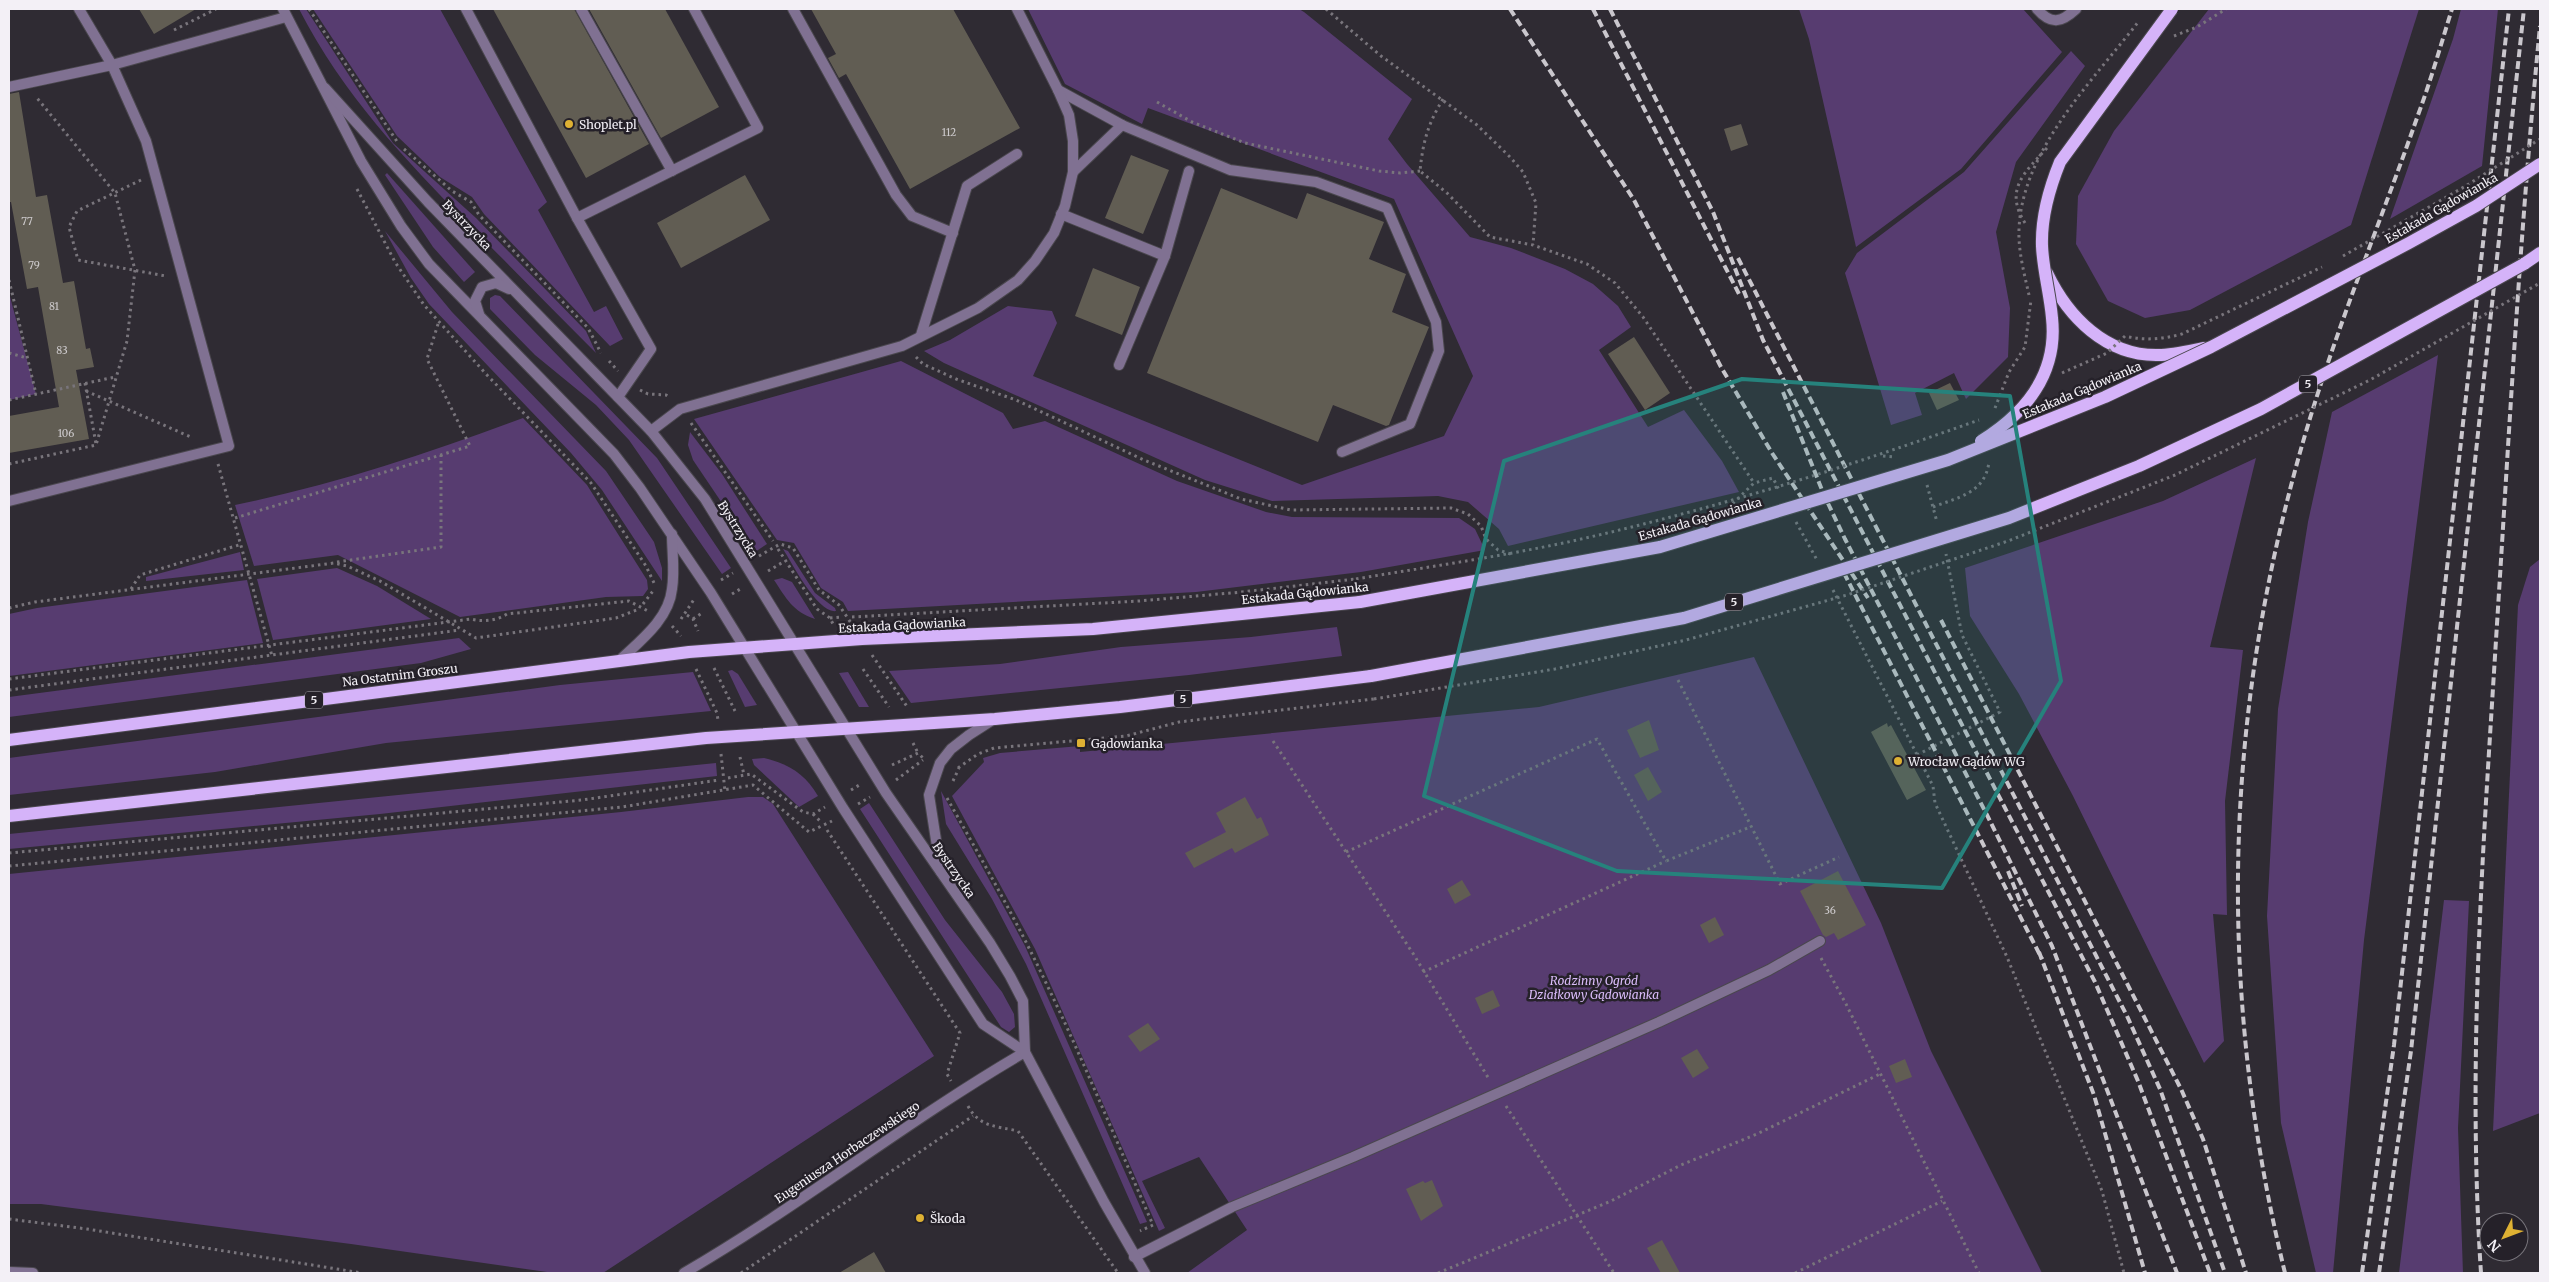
<svg xmlns="http://www.w3.org/2000/svg" width="2549" height="1282" viewBox="0 0 2549 1282" font-family="Merriweather,serif">
	<style>
		.green { fill: #573c70 }
		.building { fill: #615d53 }
		.lines { fill: none; stroke-linecap: round; stroke-linejoin: round }
		.service-casing { stroke: #4a474e; stroke-width: 12 }
		.minor-casing { stroke: #4a474e; stroke-width: 12 }
		.tertiary-casing { stroke: #4a474e; stroke-width: 12 }
		.primary-casing { stroke: #4a474e; stroke-width: 14 }
		.path { stroke: #79757c; stroke-width: 3; stroke-dasharray: 2.5 4; stroke-linecap: butt }
		.service { stroke: #807192; stroke-width: 10 }
		.minor { stroke: #807192; stroke-width: 10 }
		.tertiary { stroke: #807192; stroke-width: 10 }
		.primary { stroke: #d5b3f9; stroke-width: 12 }
		.rail { stroke: #cac7cd; stroke-width: 4; stroke-dasharray: 8 4; stroke-linecap: butt }
		.primary-bridge-casing { stroke: #4a474e; stroke-width: 14; stroke-linecap: butt }
		.path-bridge { stroke: #79757c; stroke-width: 3; stroke-dasharray: 2.5 4; stroke-linecap: butt }
		.primary-bridge { stroke: #d5b3f9; stroke-width: 12 }
		.marked { fill: #26827c; fill-opacity: 0.2; stroke: #26827c; stroke-width: 4; stroke-linejoin: round }
		.poi-dot { fill: #deb133; stroke: #252129; stroke-width: 2 }
		.labels { text-anchor: middle; dominant-baseline: central; stroke-width: 5; stroke-linejoin: round; paint-order: stroke }
		.number-label { font-size: 10px; fill: #cecbcd }
		.shield { fill: #252129; stroke: #b5b2b8; stroke-width: 1 }
		.shield-label { font-size: 11px; font-weight: bold; fill: #f3f0f6 }
		.poi-label { font-size: 12px; fill: #f3f0f6; stroke: #252129; text-anchor: start }
		.street-label { font-size: 12px; fill: #f3f0f6; stroke: #252129 }
		.park-label { font-size: 12px; font-style: italic; fill: #d9bbf9; stroke: #252129 }
	</style>
	<rect width="100%" height="100%" fill="#2f2b33"/>
	<g class="green">
		<path d="M299 9H306L393 143 476 218 586 331 596 353C554 311 512 268 470 226 403 157 344 96 299 9Z"/>
		<path d="M313 9H440L547 202 538 210 594 312 606 306 623 339 610 346 484 214 472 197 440 177 397 136Z"/>
		<path d="M1028 9H1299L1304 12 1412 99 1388 139 1407 164 1470 237 1511 248 1565 269 1593 284 1618 306 1631 327 1599 350 1648 427 1684 410 1722 461 1739 492 1508 546 1499 529 1468 502 1438 496 1272 501 1205 480 944 363 924 351 950 340 1008 306 1052 311 1057 323 1033 376 1302 485 1444 436 1473 376 1394 199 1148 108 1142 124 1065 84Z"/>
		<path d="M1799 9H2023L2062 52 1961 169 1856 247 1809 39Z"/>
		<path d="M2209 9H2419L2351 225 2190 310 2145 318 2108 301 2076 244 2078 196 2114 131Z"/>
		<path d="M2461 9H2498L2482 166 2390 219 2453 39Z"/>
		<path d="M2071 51 2085 66 2016 162 1996 232 2010 308 2008 357 1966 399 1954 373 1915 393 1922 415 1891 425 1845 273 1857 253 1964 172Z"/>
		<path d="M387 173 475 272 464 282 433 247 385 175Z"/>
		<path d="M385 231 452 312 606 471 654 542 662 568V581L602 490 571 453 429 304 411 278Z"/>
		<path d="M9 293 36 394 9 400Z"/>
		<path d="M495 295 500 296 657 458 731 568 722 574 629 440 596 405 535 355 490 309V298Z"/>
		<path d="M2438 355 2364 940 2333 1273H2316L2281 1123 2267 916 2278 709 2308 522 2332 412Z"/>
		<path d="M901 361 1003 413 1013 429 1045 421 1177 481 1266 512 1292 517 1459 518 1475 529 1485 550 1361 572 1196 592 848 611 843 602 821 588 794 543 777 540 694 419Z"/>
		<path d="M523 418 587 485 647 580 648 589 643 596 606 597 460 617 338 555 254 566 235 505C334 485 429 453 523 418Z"/>
		<path d="M690 432 722 474 767 544 755 552 693 460 688 445Z"/>
		<path d="M2256 458 2210 647 2243 650 2225 801 2227 915 2213 914 2224 1041 2204 1063 2073 796 2019 694 1970 616 1965 568 2163 501Z"/>
		<path d="M783 549 788 551 815 593 835 608 836 611C818 614 792 563 783 549Z"/>
		<path d="M240 552 244 570 146 581V577Z"/>
		<path d="M2540 559V1113L2493 1131 2518 605 2530 567Z"/>
		<path d="M337 568 377 586 431 619 273 640 257 579Z"/>
		<path d="M782 578 792 582 815 619C793 612 786 598 774 580Z"/>
		<path d="M247 580 263 643 9 676V614L37 608Z"/>
		<path d="M1337 627 1342 656 1189 675 911 703 889 671 1000 664 1121 647 1251 637Z"/>
		<path d="M459 638 471 649 421 663 9 717V697Z"/>
		<path d="M1754 657 1881 923 1931 1051 2042 1273H1187L1247 1230 1199 1157 1142 1181 1165 1228 1159 1231 1035 949 952 796 984 762 983 758 1000 753 1080 746V752L1539 707Z"/>
		<path d="M732 670 738 674 757 705 745 707 728 671Z"/>
		<path d="M693 672 711 711 386 743 215 772 9 795V758L560 685Z"/>
		<path d="M848 672 869 707H859L839 673Z"/>
		<path d="M764 758C789 764 805 774 818 796L799 807 754 765 752 759Z"/>
		<path d="M716 763 717 776 380 814 9 849V834Z"/>
		<path d="M941 791 1025 946 1147 1222 1140 1224 1026 964 992 899 946 824Z"/>
		<path d="M748 797H763L773 804 934 1056 603 1273H554L351 1244 41 1204H9V874L621 812Z"/>
		<path d="M869 803 945 920 1002 992 1014 1014 1015 1027 1009 1032 1001 1027 860 809Z"/>
		<path d="M2444 900 2469 901 2458 1128 2463 1273H2399Z"/>
	</g>
	<g class="building">
		<path d="M139 9H196L154 34Z"/>
		<path d="M493 9H574L649 144 586 178Z"/>
		<path d="M589 9H665L719 107 661 138Z"/>
		<path d="M811 9H953L1020 128 910 189 846 74 839 78 828 58 836 54Z"/>
		<path d="M19 92 36 197 47 195 63 283 74 281 86 349 90 348 94 367 76 370 89 439 9 453V416L59 407 38 287 27 289 11 202H9V94Z"/>
		<path d="M1741 124 1748 145 1731 151 1724 129Z"/>
		<path d="M1131 155 1169 170 1143 234 1105 218Z"/>
		<path d="M745 175 770 220 681 268 657 223Z"/>
		<path d="M1221 188 1297 219 1307 193 1384 222 1369 259 1406 274 1392 312 1429 327 1389 425 1386 426 1333 405 1318 442 1147 373Z"/>
		<path d="M1093 268 1140 287 1122 335 1075 316Z"/>
		<path d="M1634 337 1670 393 1645 410 1608 354Z"/>
		<path d="M1950 383 1959 400 1937 410 1929 393Z"/>
		<path d="M1649 720 1659 750 1640 758 1627 730Z"/>
		<path d="M1887 723 1888 727 1891 725 1926 790 1907 800 1871 732Z"/>
		<path d="M1648 767 1662 792 1648 801 1634 775Z"/>
		<path d="M1245 797 1257 819 1261 817 1269 835 1235 853 1232 848 1194 868 1185 853 1226 832 1216 813Z"/>
		<path d="M1838 871 1866 925 1838 940 1834 933 1826 937 1823 935 1800 891Z"/>
		<path d="M1462 880 1471 895 1455 904 1447 889Z"/>
		<path d="M1715 917 1724 935 1709 943 1700 925Z"/>
		<path d="M1493 990 1500 1006 1482 1014 1475 998Z"/>
		<path d="M1148 1023 1160 1039 1140 1052 1128 1036Z"/>
		<path d="M1697 1049 1709 1068 1693 1078 1681 1058Z"/>
		<path d="M1905 1059 1912 1077 1896 1083 1889 1066Z"/>
		<path d="M1432 1180 1443 1206 1421 1221 1406 1189 1423 1181 1425 1183Z"/>
		<path d="M1662 1240 1680 1273H1661L1647 1248Z"/>
		<path d="M874 1252 886 1273H839Z"/>
	</g>
	<g class="lines">
		<defs>
			<g id="service">
				<path d="M466 9 577 218 651 349 618 397"/>
				<path d="M581 9 672 171"/>
				<path d="M793 9 896 195 912 216 953 233"/>
				<path d="M2037 9C2051 25 2061 23 2076 9"/>
				<path d="M9 87 112 65 286 17"/>
				<path d="M1058 90 1122 125 1073 172"/>
				<path d="M1122 125 1230 170 1316 182 1387 208 1436 322 1439 351 1410 424 1342 452"/>
				<path d="M1061 214 1165 256 1119 365"/>
				<path d="M577 218 758 128 694 9"/>
				<path d="M1165 256 1189 171"/>
				<path d="M921 335 967 186 1017 154"/>
				<path d="M651 431 680 409 902 346 978 308 1018 280 1035 261 1054 233 1065 206 1073 172V141L1069 115 1058 90 1017 9"/>
				<path d="M1134 1257 1232 1207 1353 1157 1659 1022 1769 970 1820 941"/>
			</g>
			<g id="minor">
				<path d="M9 501 229 446 146 141 112 65 79 9"/>
				<path d="M684 1273C801 1205 908 1120 1025 1052"/>
			</g>
			<g id="tertiary">
				<path d="M283 9 361 161 401 226 429 264 614 454 640 488 711 593 843 808 983 1024 1025 1052"/>
				<path d="M325 88 428 202 651 431 705 499 886 793 990 943 1010 976 1023 1001 1025 1052 1104 1202 1145 1273"/>
				<path d="M479 314 475 301 482 287 496 283 509 289"/>
				<path d="M620 660C640 641 669 619 672 589 675 571 672 552 672 534"/>
				<path d="M941 872 929 795 940 763 951 749 969 735 994 719"/>
				<path d="M9 1272 33 1273"/>
			</g>
			<g id="primary">
				<path d="M2524 264 2540 253"/>
				<path d="M2047 273C2068 317 2106 356 2158 355 2173 355 2189 351 2204 348"/>
				<path d="M9 740 689 652 862 639 1093 629 1360 602"/>
				<path d="M9 816 706 738 995 719 1120 707 1371 676"/>
			</g>
		</defs>
		<use href="#service" class="service-casing"/>
		<use href="#minor" class="minor-casing"/>
		<use href="#tertiary" class="tertiary-casing"/>
		<use href="#primary" class="primary-casing"/>
		<g class="path">
			<path d="M309 9 398 143"/>
			<path d="M1326 9 1381 56 1477 125 1510 157 1523 172 1536 203 1533 245"/>
			<path d="M174 30 216 9"/>
			<path d="M2174 36 2197 27 2226 9"/>
			<path d="M1443 99C1428 124 1423 141 1420 171L1447 193 1490 237 1533 245 1587 264 1615 283 1643 317 1754 483"/>
			<path d="M1157 102 1192 122 1245 143 1379 171 1400 173 1420 171"/>
			<path d="M404 149 452 191 471 202 479 215 588 328 601 353"/>
			<path d="M141 180 77 211 69 227 78 260 166 276"/>
			<path d="M357 189 395 262 424 305 486 374 591 483 646 566 655 585"/>
			<path d="M2025 223C2004 190 2024 173 2047 148"/>
			<path d="M9 280 36 394"/>
			<path d="M9 353 27 358"/>
			<path d="M916 357 923 364 956 379 1016 400 1144 460 1241 499 1291 510 1451 508 1468 514 1481 526 1486 539 1498 550 1514 555"/>
			<path d="M609 361 618 371"/>
			<path d="M85 383 96 444"/>
			<path d="M640 390 648 394 666 395 669 397"/>
			<path d="M86 391 193 438"/>
			<path d="M9 400 115 377"/>
			<path d="M1995 408 2009 372 2025 347 2031 300"/>
			<path d="M691 423 773 541"/>
			<path d="M1883 456 1894 457"/>
			<path d="M9 464 96 445 127 341 135 270 115 193 37 98"/>
			<path d="M218 464 272 656"/>
			<path d="M1927 485 1937 522"/>
			<path d="M1933 507C1959 497 1985 493 1989 462"/>
			<path d="M1728 508 1754 483 1773 478 1780 492"/>
			<path d="M235 518 470 446 427 359 439 321"/>
			<path d="M1796 522 1817 560"/>
			<path d="M778 549 817 609 830 618 833 624"/>
			<path d="M759 556 780 544 793 548 819 590 839 605 851 623"/>
			<path d="M337 562 441 547V455"/>
			<path d="M768 571 785 561"/>
			<path d="M721 580 733 573"/>
			<path d="M131 589 140 575 242 544"/>
			<path d="M1833 590 1933 786 1935 803 2007 957 2102 1191 2124 1273"/>
			<path d="M732 594 742 588"/>
			<path d="M643 604 653 591"/>
			<path d="M9 608 35 602 334 563 347 566 380 581 476 638 616 618 639 609"/>
			<path d="M687 615 693 619 698 631"/>
			<path d="M852 617 1139 601 1242 592 1356 579"/>
			<path d="M830 618 843 617"/>
			<path d="M681 619 695 598"/>
			<path d="M693 619 702 613"/>
			<path d="M672 626 681 636"/>
			<path d="M872 655 908 708"/>
			<path d="M714 668 735 711"/>
			<path d="M696 669 717 713 718 720"/>
			<path d="M863 669 889 707"/>
			<path d="M9 679 471 619C483 622 496 621 507 614L629 601 648 611"/>
			<path d="M1678 680 1780 884 1839 857"/>
			<path d="M9 690 460 630"/>
			<path d="M1273 741 1414 955 1489 1079"/>
			<path d="M913 743 918 753"/>
			<path d="M721 754 725 791"/>
			<path d="M1917 755 2000 712 1962 635 1946 554"/>
			<path d="M740 757 744 775"/>
			<path d="M892 765 918 753 925 760"/>
			<path d="M958 768 978 754 994 748 1126 736 1179 722 1374 699"/>
			<path d="M728 778 751 774 803 812 813 814 825 807"/>
			<path d="M896 780 923 760"/>
			<path d="M953 781 959 768"/>
			<path d="M851 790 861 784"/>
			<path d="M947 798C982 860 1017 921 1047 985 1085 1064 1118 1145 1153 1225L1140 1231"/>
			<path d="M858 804 870 797"/>
			<path d="M813 814 821 822"/>
			<path d="M827 830 960 1033 947 1074 951 1081"/>
			<path d="M1346 852 1597 739 1666 861 1750 827"/>
			<path d="M9 853 582 800 719 780"/>
			<path d="M9 866 622 807 753 785 809 832 832 821"/>
			<path d="M1821 958 1846 1004 1979 1273"/>
			<path d="M1423 972 1666 861"/>
			<path d="M968 1106C979 1127 996 1126 1018 1131L1118 1273"/>
			<path d="M1506 1106 1614 1273"/>
			<path d="M9 1219 87 1229 362 1273"/>
			<path d="M741 1273 973 1116"/>
			<path d="M1438 1273 1611 1201 1681 1165 1757 1134 1880 1074"/>
			<path d="M1795 1273 1942 1201"/>
		</g>
		<use href="#service" class="service"/>
		<use href="#minor" class="minor"/>
		<use href="#tertiary" class="tertiary"/>
		<use href="#primary" class="primary"/>
		<g class="rail">
			<path d="M1510 9 1634 200 1721 367 1772 453 1868 598"/>
			<path d="M1593 9 1739 294"/>
			<path d="M1610 9 1713 212 1763 340 2095 982 2138 1081 2210 1273"/>
			<path d="M1738 258 2127 1016 2160 1089 2225 1273"/>
			<path d="M1783 392 1824 495 1845 539 1987 815 2052 946 2177 1273"/>
			<path d="M1844 573 2042 959"/>
			<path d="M1941 620 2181 1089 2203 1139 2246 1273"/>
			<path d="M2008 871 2022 906"/>
			<path d="M2039 952 2094 1095 2145 1273"/>
			<path d="M2285 1273C2216 989 2223 716 2305 435 2337 326 2381 221 2418 115 2431 80 2441 44 2452 9"/>
			<path d="M2362 1273 2394 1045 2509 9"/>
			<path d="M2379 1273 2411 1051 2524 9"/>
			<path d="M2481 1273C2467 1063 2483 850 2496 640 2509 435 2520 230 2540 26"/>
		</g>
		<defs>
			<g id="primary-bridge">
				<path d="M1981 441C2026 413 2058 373 2052 318 2050 294 2043 270 2042 246 2041 216 2049 189 2060 162L2172 9"/>
				<path d="M1360 602 1660 547 1948 460 2105 397 2211 347 2409 243 2476 206 2540 164"/>
				<path d="M1371 676 1684 618 2009 518 2139 466 2261 409 2524 264"/>
			</g>
		</defs>
		<use href="#primary-bridge" class="primary-bridge-casing"/>
		<g class="path-bridge">
			<path d="M2343 256 2464 187 2540 139"/>
			<path d="M2029 295C2025 277 2020 258 2019 239 2016 156 2091 83 2139 21"/>
			<path d="M2062 373 2107 353 2125 336C2145 341 2163 339 2182 334L2322 267"/>
			<path d="M1356 579C1427 567 1498 557 1568 542 1708 511 1844 468 1979 420"/>
			<path d="M1374 699 1555 669 1686 640 1847 595 2008 541 2175 475 2370 380 2540 283"/>
		</g>
		<use href="#primary-bridge" class="primary-bridge"/>
	</g>
	<path class="marked" d="M1742 379 2010 396 2061 681 1942 888 1617 871 1424 796 1504 461Z"/>
	<g class="poi-dot">
		<circle cx="569" cy="124" r="5"/>
		<rect x="1076" y="738" width="10" height="10" rx="2.5"/>
		<circle cx="1898" cy="761" r="5"/>
		<circle cx="920" cy="1218" r="5"/>
	</g>
	<g class="labels">
		<g class="number-label">
			<text x="949" y="132">112</text>
			<text x="27" y="221">77</text>
			<text x="34" y="265">79</text>
			<text x="54" y="306">81</text>
			<text x="62" y="350">83</text>
			<text x="66" y="433">106</text>
			<text x="1830" y="910">36</text>
		</g>
		<g class="shield">
			<rect x="2299" y="375.5" width="18" height="17" rx="4"/>
			<rect x="1725" y="593.5" width="18" height="17" rx="4"/>
			<rect x="1174" y="690.5" width="18" height="17" rx="4"/>
			<rect x="305" y="691.5" width="18" height="17" rx="4"/>
		</g>
		<g class="shield-label">
			<text x="2308" y="384">5</text>
			<text x="1734" y="602">5</text>
			<text x="1183" y="699">5</text>
			<text x="314" y="700">5</text>
		</g>
		<g class="poi-label">
			<text x="579" y="124">Shoplet.pl</text>
			<text x="1091" y="743">Gądowianka</text>
			<text x="1908" y="761">Wrocław Gądów WG</text>
			<text x="930" y="1218">Škoda</text>
		</g>
		<g class="street-label">
			<text transform="translate(2441 208) rotate(-30)">Estakada Gądowianka</text>
			<text transform="translate(467 225) rotate(46)">Bystrzycka</text>
			<text transform="translate(2082 390) rotate(-23)">Estakada Gądowianka</text>
			<text transform="translate(1700 519) rotate(-16)">Estakada Gądowianka</text>
			<text transform="translate(738 529) rotate(58)">Bystrzycka</text>
			<text transform="translate(1305 593) rotate(-6)">Estakada Gądowianka</text>
			<text transform="translate(902 625) rotate(-3)">Estakada Gądowianka</text>
			<text transform="translate(400 675) rotate(-7)">Na Ostatnim Groszu</text>
			<text transform="translate(954 870) rotate(55)">Bystrzycka</text>
			<text transform="translate(847 1152) rotate(-34)">Eugeniusza Horbaczewskiego</text>
		</g>
		<g class="park-label">
			<text x="1594" y="980">Rodzinny Ogród<tspan x="1594" dy="14">Działkowy Gądowianka</tspan></text>
		</g>
	</g>
	<rect width="2549" height="1282" fill="none" stroke="#f3f0f6" stroke-width="20"/>
	<g transform="translate(2504 1237) rotate(228)"><circle r="24" fill="#252129" stroke="#77747b"/>
	<path d="M0-4L9 19L0 12L-9 19Z" fill="#deb133"/>
	<text y="-8" font-size="14" font-weight="bold" text-anchor="middle" fill="#f3f0f6">N</text>
	</g>
</svg>
